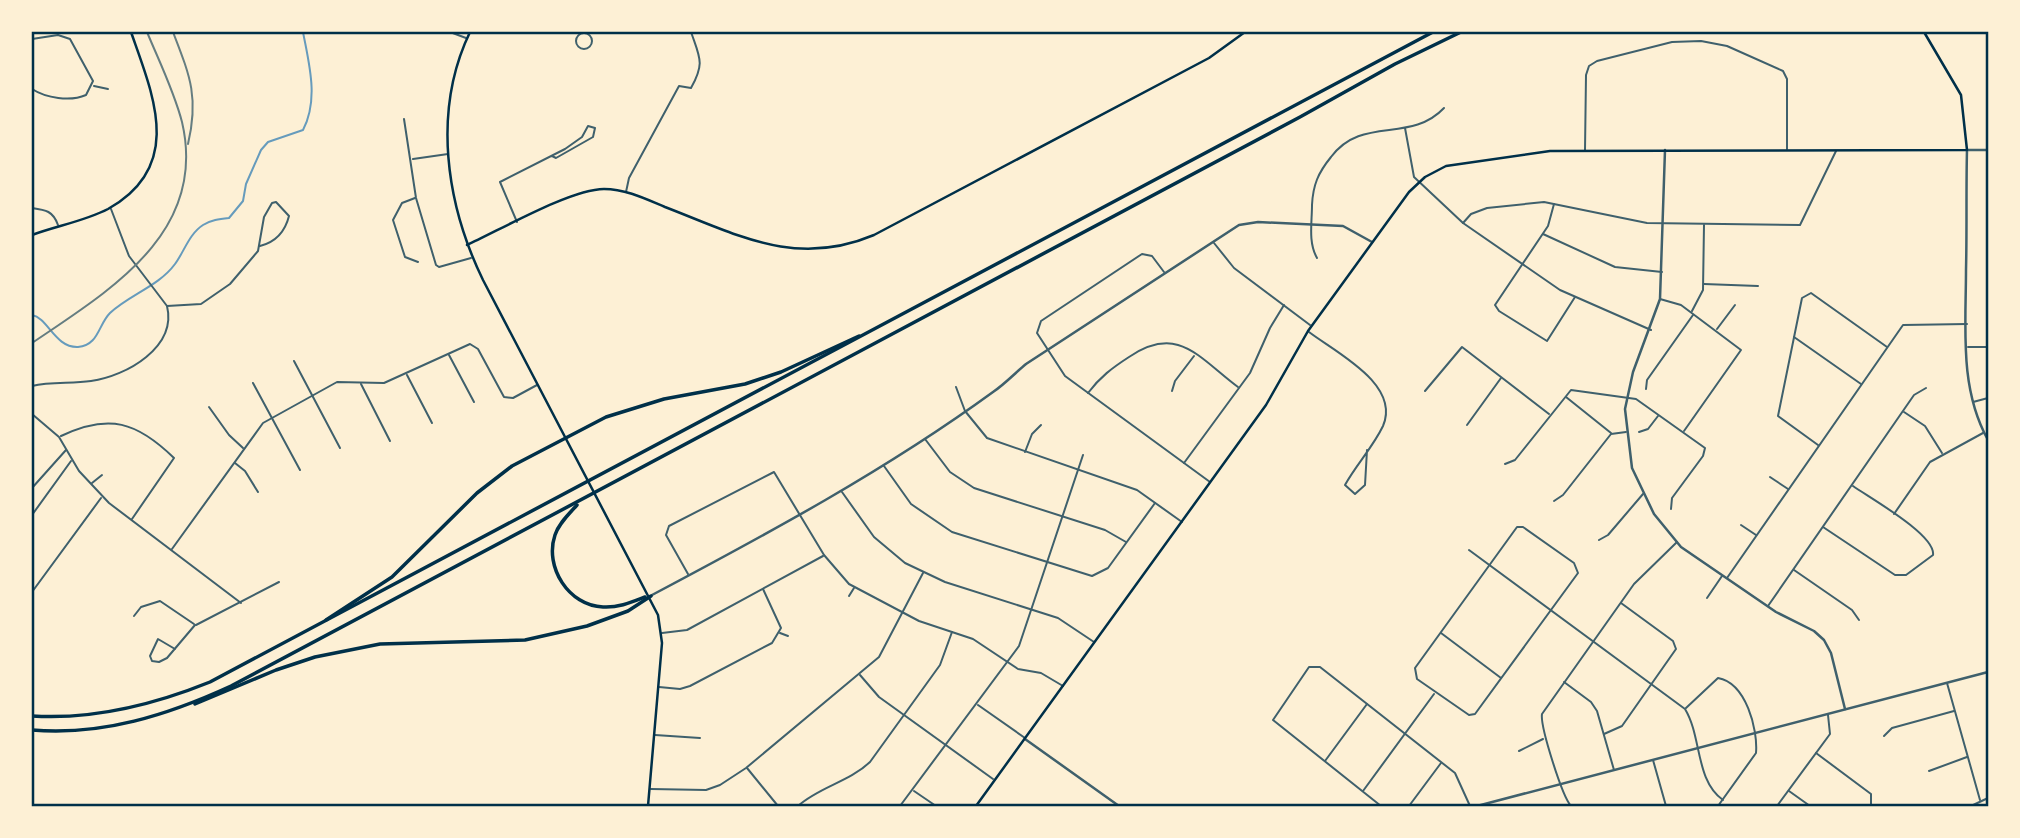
<svg xmlns="http://www.w3.org/2000/svg" width="2020" height="838" viewBox="0 0 2020 838" font-family="Merriweather,serif">
	<style>
		.lines { fill: none; stroke-linecap: round; stroke-linejoin: round }
		.stream { stroke: #669bbc; stroke-width: 2 }
		.minor { stroke: #3f606c; stroke-width: 2 }
		.tertiary { stroke: #3f606c; stroke-width: 2.5 }
		.secondary { stroke: #003049; stroke-width: 2.5 }
		.primary { stroke: #003049; stroke-width: 2.5 }
		.motorway { stroke: #003049; stroke-width: 3.5 }
		.rail { stroke: #657d81; stroke-width: 2 }
		.neatline { fill: none; stroke: #003049; stroke-width: 2.5 }
	</style>
	<rect width="100%" height="100%" fill="#fdf0d5"/>
	<g class="lines">
		<path class="stream" d="M32 315C48 318 55 348 78 347 99 345 98 325 110 313 129 295 159 286 175 264 184 252 189 234 203 225 211 220 219 219 229 218L243 201 246 184 261 150 268 142 303 130C319 99 309 64 303 32"/>
		<g class="minor">
			<path d="M450 32 466 38"/>
			<circle cx="584" cy="41" r="8"/>
			<path d="M32 39 58 35 70 39 93 81 86 95C70 102 46 98 32 89"/>
			<path d="M94 86 108 89"/>
			<path d="M404 119 416 198 436 265 439 267 471 258"/>
			<path d="M1405 128 1414 177 1463 223 1560 290 1651 330"/>
			<path d="M1585 150 1586 75 1589 66 1597 61 1672 42 1701 41 1727 46 1783 71 1787 79V149"/>
			<path d="M413 159 448 154"/>
			<path d="M626 192 629 178 679 86 691 88C705 63 700 58 691 32"/>
			<path d="M415 198 402 203 393 220 405 257 418 262"/>
			<path d="M1554 204 1548 226 1495 305 1499 311 1547 341 1575 297"/>
			<path d="M32 208C46 210 53 211 58 225"/>
			<path d="M111 209 129 256 167 306 201 304 230 284 258 251 264 217 272 203 276 202 289 216C285 232 276 242 260 246"/>
			<path d="M517 222 500 182 565 149 582 137 588 126 595 128 593 137 556 158 552 156"/>
			<path d="M1463 223 1471 214 1487 208 1544 202 1647 223 1800 225 1836 151"/>
			<path d="M1543 234 1615 267 1662 272"/>
			<path d="M1214 243 1234 268 1310 325"/>
			<path d="M1317 258C1308 242 1312 223 1312 205 1313 185 1318 173 1331 157 1362 115 1410 144 1444 108"/>
			<path d="M1164 272 1152 256 1142 254 1041 321 1037 333 1065 376 1210 482"/>
			<path d="M1704 284 1758 286"/>
			<path d="M1660 299 1681 305 1741 350 1684 431"/>
			<path d="M1692 311 1703 290 1704 225"/>
			<path d="M1717 329 1735 305"/>
			<path d="M1309 332C1335 352 1401 384 1383 426 1373 447 1356 465 1345 485L1355 494 1365 485 1367 450"/>
			<path d="M1794 337 1861 384"/>
			<path d="M1968 347H1988"/>
			<path d="M449 355 474 402"/>
			<path d="M294 361 340 448"/>
			<path d="M407 375 432 423"/>
			<path d="M253 383 300 470"/>
			<path d="M361 384 390 441"/>
			<path d="M32 386C51 381 71 384 91 381 127 376 177 347 167 306"/>
			<path d="M956 387 965 411 987 438 1137 490 1182 522"/>
			<path d="M1646 389 1647 380 1693 315"/>
			<path d="M1172 391 1175 381 1194 356"/>
			<path d="M1425 391 1462 347 1549 414"/>
			<path d="M1088 393C1100 377 1112 368 1129 357 1178 324 1198 357 1238 387"/>
			<path d="M1566 397 1611 433"/>
			<path d="M1973 402 1988 398"/>
			<path d="M209 407 229 435 243 448"/>
			<path d="M1904 412 1925 426 1942 453"/>
			<path d="M32 414 59 437 79 471 109 503 241 603"/>
			<path d="M1467 425 1501 378"/>
			<path d="M1639 432 1648 429 1658 416"/>
			<path d="M61 436C109 413 137 422 174 458L132 519"/>
			<path d="M925 439 950 472 974 488 1105 530 1126 542"/>
			<path d="M1818 445 1778 416 1802 298 1811 293 1887 347"/>
			<path d="M1025 452 1032 434 1041 425"/>
			<path d="M235 463 245 471 258 492"/>
			<path d="M1184 463 1250 373 1270 328 1284 305"/>
			<path d="M1505 464 1515 460 1571 390 1636 399 1705 448 1703 456 1672 498 1671 509"/>
			<path d="M884 466 911 504 952 532 1092 576 1108 568 1155 503"/>
			<path d="M1770 477 1788 489"/>
			<path d="M92 483 102 475"/>
			<path d="M32 488 66 450"/>
			<path d="M842 492 874 537 905 563 945 582 1058 618 1094 642"/>
			<path d="M1554 501 1563 495 1611 434 1626 432"/>
			<path d="M1894 514 1930 462 1983 433"/>
			<path d="M32 515 71 461"/>
			<path d="M1741 525 1756 535"/>
			<path d="M1517 527H1523L1574 563 1578 573 1475 714 1469 715 1417 679 1415 668Z"/>
			<path d="M1823 527 1895 575H1906L1933 555C1936 535 1870 498 1853 486"/>
			<path d="M1599 540 1608 535 1643 494"/>
			<path d="M172 549 263 423 337 382 384 383 470 344 478 349 504 397 513 398 537 385"/>
			<path d="M1469 550 1685 709C1702 737 1695 780 1723 800"/>
			<path d="M1794 570 1852 610 1859 620"/>
			<path d="M688 574 666 535 669 526 774 472 824 555 849 584 919 621 973 639 1018 669 1041 673 1063 686"/>
			<path d="M1727 578 1903 325 1967 324"/>
			<path d="M32 592 101 498"/>
			<path d="M849 596 854 588"/>
			<path d="M1707 598 1722 576"/>
			<path d="M1768 606 1914 395 1926 388"/>
			<path d="M134 616 141 607 160 601 194 624"/>
			<path d="M196 625 279 582"/>
			<path d="M662 633 687 630 823 556"/>
			<path d="M780 633 788 636"/>
			<path d="M1441 633 1501 678"/>
			<path d="M175 649 158 639 150 656 152 661 159 662 167 658 195 625"/>
			<path d="M860 675 879 697 993 779"/>
			<path d="M1564 682 1591 702 1597 711 1614 770"/>
			<path d="M1947 683 1980 800"/>
			<path d="M659 687 680 689 690 686 772 643 781 628 763 589"/>
			<path d="M978 705 1025 738"/>
			<path d="M1686 708 1718 678C1746 683 1758 729 1756 753L1718 806"/>
			<path d="M1604 734 1622 726 1676 649 1673 641 1621 603"/>
			<path d="M655 735 700 738"/>
			<path d="M1884 736 1892 728 1954 711"/>
			<path d="M1519 751 1543 739"/>
			<path d="M1816 753 1871 794V806"/>
			<path d="M1653 760 1666 806"/>
			<path d="M1325 761 1367 704"/>
			<path d="M747 768 778 806"/>
			<path d="M1929 771 1967 757"/>
			<path d="M651 789 706 790 720 785 746 768 879 657 923 573"/>
			<path d="M914 791 936 806"/>
			<path d="M1363 791 1434 694"/>
			<path d="M1789 791 1810 806"/>
			<path d="M798 806C819 787 849 782 870 762L940 665 952 632"/>
			<path d="M900 806 1019 646 1083 455"/>
			<path d="M1381 806 1273 720 1309 667H1320L1455 773 1470 806"/>
			<path d="M1409 806 1441 763"/>
			<path d="M1571 806C1562 796 1540 726 1542 714L1634 584 1677 542"/>
			<path d="M1777 806 1830 734 1828 715"/>
			<path d="M1971 806 1988 798"/>
		</g>
		<g class="tertiary">
			<path d="M1665 150 1660 299 1633 372 1625 409 1632 468 1654 514 1681 547 1776 612 1814 631 1824 640 1831 653 1845 709"/>
			<path d="M1988 150H1967C1966 190 1967 230 1966 270 1966 327 1959 388 1988 440"/>
			<path d="M652 595C769 533 886 470 993 392 1005 384 1015 373 1026 364L1239 225 1258 222 1343 226 1372 242"/>
			<path d="M1025 739 1119 806"/>
			<path d="M1477 806 1988 672"/>
		</g>
		<g class="secondary">
			<path d="M470 32C432 111 446 204 483 280L658 615 662 643 648 806"/>
			<path d="M467 245C500 230 571 189 604 189 626 189 646 199 665 207 738 235 796 268 874 235L1209 58 1245 32"/>
			<path d="M976 806 1266 405 1308 331 1409 192 1425 177 1446 166 1550 151 1967 150 1961 95 1924 32"/>
		</g>
		<path class="primary" d="M32 235C56 226 85 221 108 209 185 166 153 95 131 32"/>
		<g class="motorway">
			<path d="M577 505C569 514 559 523 555 535 544 567 569 606 603 607 618 608 632 602 645 597"/>
			<path d="M326 620 392 577 477 493 512 466 606 417 664 399 745 384 781 372 859 336"/>
			<path d="M195 704 276 670 315 657 380 644 525 640 587 626 628 611 651 596"/>
			<path d="M32 716C94 720 153 705 210 682L1433 32"/>
			<path d="M32 730C102 736 168 715 231 686L1300 117 1395 64 1461 32"/>
		</g>
		<g class="rail">
			<path d="M173 32C190 76 199 97 188 144"/>
			<path d="M32 343C110 290 208 233 182 122 174 91 159 61 147 32"/>
		</g>
	</g>
	<rect width="2020" height="838" fill="none" stroke="#fdf0d5" stroke-width="66"/>
	<rect x="33" y="33" width="1954" height="772" class="neatline"/>
</svg>
